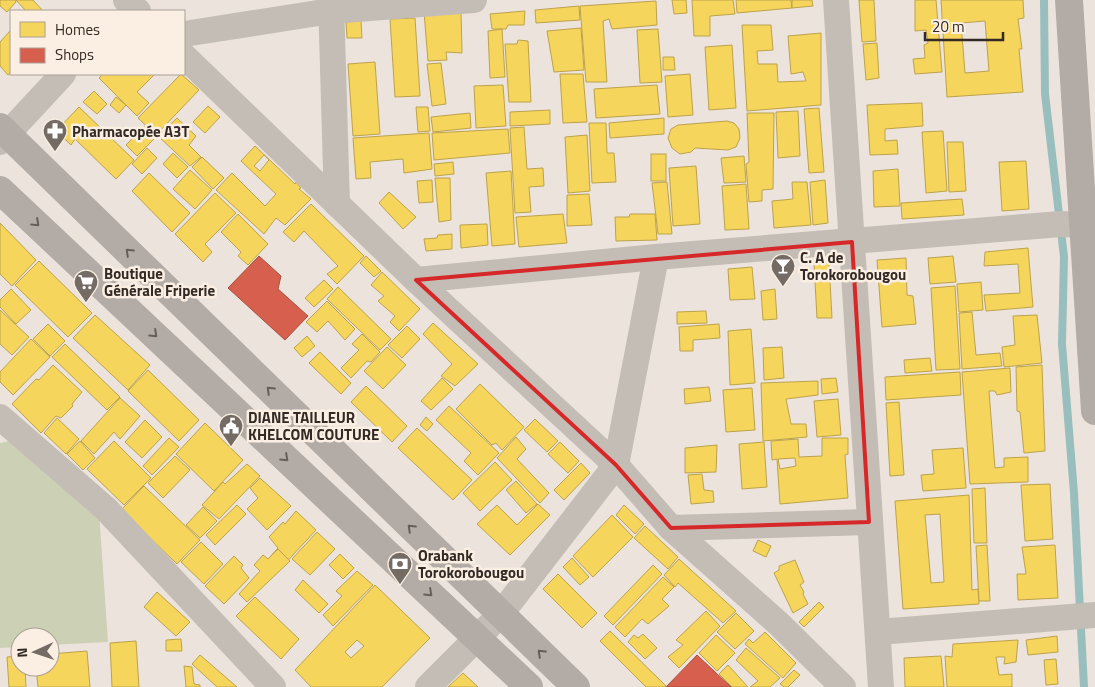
<svg xmlns="http://www.w3.org/2000/svg" width="1095" height="687" viewBox="0 0 1095 687" font-family="'Titillium Web',sans-serif">
	<style>
		.green { fill: #ccd1b6 }
		.homes { fill: #f6d55c; stroke: #bca24c; fill-rule: evenodd }
		.shops { fill: #d6604d; stroke: #a55041 }
		.lines { fill: none; stroke-linecap: round; stroke-linejoin: round }
		.stream { stroke: #98bebe; stroke-width: 8 }
		.minor { stroke: #c4bdb6; stroke-width: 26 }
		.primary { stroke: #b3aba5; stroke-width: 28 }
		.oneway { stroke: #675e58 }
		.marked { fill: none; stroke: #d62828; stroke-width: 4; stroke-linejoin: round }
		.labels { text-anchor: middle; dominant-baseline: central; stroke-width: 5; stroke-linejoin: round; paint-order: stroke }
		.poi-label { font-size: 15px; font-weight: bold; fill: #342a25; stroke: #faefe2; text-anchor: start }
	</style>
	<rect width="100%" height="100%" fill="#ece4dc"/>
	<path class="green" d="M19 439 99 511 108 642 50 645V637H20V647L0 648V443Z"/>
	<g class="homes">
		<path d="M0 0H15L16 2 7 12 0 6Z"/>
		<path d="M16 0H33L43 11H26Z"/>
		<path d="M672 0H686L687 13 674 14Z"/>
		<path d="M692 0H733L735 14 710 16V36H694Z"/>
		<path d="M736 0H791L792 8 737 13Z"/>
		<path d="M792 0H812L813 6 792 8Z"/>
		<path d="M859 0H874L876 41 862 42Z"/>
		<path d="M915 0H936L942 72 915 74 913 59 925 58 924 45 928 43 926 30 915 31Z"/>
		<path d="M941 0H1023L1024 18 1018 19 1022 49H1019L1023 92 947 97ZM985 21 989 71 965 73 961 23Z"/>
		<path d="M656 1 657 25 612 29 609 19 603 21 607 82H586L580 6Z"/>
		<path d="M579 6 580 20 536 23 535 10Z"/>
		<path d="M461 11 462 53 446 52 447 60 428 61 424 12Z"/>
		<path d="M525 11 524 25H508L506 29H492L490 14Z"/>
		<path d="M415 18 420 96 395 97 390 19Z"/>
		<path d="M361 21 362 38H347L346 22Z"/>
		<path d="M742 25H771L773 50 757 51 758 64H777L778 82 806 81 803 72 791 74 788 36 821 33V105L747 111Z"/>
		<path d="M581 28 584 70 554 72 547 31Z"/>
		<path d="M502 29 505 77 490 78 488 31Z"/>
		<path d="M658 29 662 82 640 83 637 30Z"/>
		<path d="M11 30V72L8 75 0 66V42Z"/>
		<path d="M518 40 528 41 531 102H509L505 44H517Z"/>
		<path d="M877 43 879 78 866 80 863 44Z"/>
		<path d="M732 45 736 108 709 110 705 47Z"/>
		<path d="M663 57H674L675 70H663Z"/>
		<path d="M375 62 380 134 353 136 348 64Z"/>
		<path d="M441 63 446 104 432 106 427 64Z"/>
		<path d="M103 74H155L137 92 149 103 137 116 99 78Z"/>
		<path d="M181 74 199 90 156 135 138 118Z"/>
		<path d="M560 74H583L587 122 563 123Z"/>
		<path d="M690 74 693 115 668 117 665 76Z"/>
		<path d="M503 85 506 126 476 128 474 86Z"/>
		<path d="M657 85 660 114 596 118 594 89Z"/>
		<path d="M94 91 107 104 97 114 83 102Z"/>
		<path d="M116 97 126 105 119 113 110 105Z"/>
		<path d="M922 103 923 126 885 129V141L897 140 898 154 870 155 867 105Z"/>
		<path d="M208 106 220 117 205 133 193 122Z"/>
		<path d="M79 107 134 160 116 179 75 139 71 145 56 131Z"/>
		<path d="M416 107H428L430 131 418 132Z"/>
		<path d="M819 108 824 172 809 173 804 109Z"/>
		<path d="M550 110V124L510 126V112Z"/>
		<path d="M798 111 800 156 778 158 776 112Z"/>
		<path d="M470 113 471 128 433 132 431 117Z"/>
		<path d="M747 113H774L773 189 762 190V201L749 202 746 164 749 162Z"/>
		<path d="M177 118 196 136 189 145 201 157 190 166 158 136Z"/>
		<path d="M664 118V134L610 138 609 123Z"/>
		<path d="M727 121 734 123 739 129 740 138 736 147 728 150 695 148 691 152 680 154 672 148 668 138 671 129 678 125Z"/>
		<path d="M589 123H606L607 153H614L616 182 592 183Z"/>
		<path d="M145 126 156 137 137 156 126 145Z"/>
		<path d="M524 127 527 169 543 168 544 186 529 187 531 212 515 213 510 128Z"/>
		<path d="M508 129 510 153 434 160 432 133Z"/>
		<path d="M943 131 947 191 926 193 922 132Z"/>
		<path d="M429 133 432 169 404 173 403 159 370 162 371 178 356 179 353 138Z"/>
		<path d="M587 135 590 191 568 193 565 137Z"/>
		<path d="M947 142H963L966 191 949 192Z"/>
		<path d="M255 146 295 184 296 182 301 188 299 189 311 199 285 225 276 218 264 234 216 190 232 173 265 206 276 194 241 161ZM264 155 269 160 260 171 254 166Z"/>
		<path d="M147 148 157 158 142 174 132 164Z"/>
		<path d="M173 153 188 167 177 178 163 164Z"/>
		<rect x="651" y="154" width="15" height="27"/>
		<path d="M744 156 746 182 724 183 721 158Z"/>
		<path d="M202 157 224 178 213 189 192 167Z"/>
		<path d="M1026 161 1029 209 1002 211 999 162Z"/>
		<path d="M453 162 454 174 435 176 434 164Z"/>
		<path d="M696 166 700 224 673 226 669 168Z"/>
		<path d="M898 169 900 206 874 207 873 171Z"/>
		<path d="M190 170 212 190 195 209 173 189Z"/>
		<path d="M511 171 515 244 492 246 486 173Z"/>
		<path d="M149 173 190 213 172 232 132 191Z"/>
		<path d="M435 178H450L451 220 439 222Z"/>
		<path d="M432 180 433 202 419 203 417 181Z"/>
		<path d="M825 180 828 223 813 225 810 182Z"/>
		<path d="M667 182 672 234H658L652 183Z"/>
		<path d="M792 182H807L811 225 774 228 772 201 793 199Z"/>
		<path d="M746 184 749 229 725 230 722 186Z"/>
		<path d="M389 192 416 217 403 229 379 203Z"/>
		<path d="M215 193 236 213 205 244 212 252 203 262 175 234Z"/>
		<path d="M589 194 592 225 567 226V195Z"/>
		<path d="M962 199 964 215 902 219 901 203Z"/>
		<path d="M311 204 364 256 337 284 327 274 338 266 304 231 294 242 283 232Z"/>
		<path d="M238 214 268 244 248 265 238 256 241 252 221 232Z"/>
		<path d="M563 214 567 243 519 247 516 217Z"/>
		<path d="M630 214H655L657 240 616 241 615 217H629Z"/>
		<path d="M0 223 36 260 12 286 0 274Z"/>
		<path d="M487 224 488 245 461 248 460 225Z"/>
		<path d="M452 234V249L426 251 424 239 437 238 438 235Z"/>
		<path d="M1028 248 1033 307 986 311 984 295 1020 293 1018 264 984 266 985 252Z"/>
		<path d="M366 256 381 271 374 277 360 263Z"/>
		<path d="M953 256 956 282 930 284 928 258Z"/>
		<path d="M906 258 907 295 913 296 916 324 882 327 877 260Z"/>
		<path d="M39 261 92 313 68 337 15 285Z"/>
		<path d="M829 263 832 318H817L814 264Z"/>
		<path d="M752 267 755 299 730 300 728 269Z"/>
		<path d="M382 272 420 309 399 331 390 322 395 316 378 301 384 296 371 285Z"/>
		<path d="M324 280 333 289 314 307 305 298Z"/>
		<path d="M981 282 983 310 959 312 957 284Z"/>
		<path d="M955 286 960 369 936 370 931 288Z"/>
		<path d="M338 287 391 339 380 350 327 299Z"/>
		<path d="M11 289 31 310 16 324 0 307V300Z"/>
		<path d="M775 289 777 319 763 320 761 291Z"/>
		<path d="M327 301 355 329 345 340 328 321 317 332 306 322Z"/>
		<path d="M0 310 29 337 12 355 0 344Z"/>
		<path d="M706 311 707 323 677 324V312Z"/>
		<path d="M972 312 976 355 1000 353 1002 366 962 369 959 313Z"/>
		<path d="M95 315 150 365 128 390 73 338Z"/>
		<path d="M1037 315 1042 363 1004 367 1002 347 1015 345 1013 316Z"/>
		<path d="M433 323 478 364 455 386 441 376 452 364 423 334Z"/>
		<path d="M48 324 65 341 50 356 33 339Z"/>
		<path d="M719 324 720 338 693 340V351H680L679 327Z"/>
		<path d="M407 326 420 339 402 358 388 345Z"/>
		<path d="M751 329 755 383 730 385 728 331Z"/>
		<path d="M362 334 380 352 371 362 367 361 351 378 341 368 359 350 352 344Z"/>
		<path d="M307 336 315 346 302 357 294 348Z"/>
		<path d="M31 339 50 357 13 395 0 382V372Z"/>
		<path d="M65 344 120 397 107 410 52 357Z"/>
		<path d="M387 347 406 365 383 389 364 371Z"/>
		<path d="M782 347 784 378 764 380 763 348Z"/>
		<path d="M320 352 351 383 341 394 309 363Z"/>
		<path d="M930 358 932 371 905 373 904 360Z"/>
		<path d="M53 365 82 392 72 404 73 406 61 418 56 416 41 433 12 404 36 379 39 380Z"/>
		<path d="M1042 365 1045 451 1024 453 1020 412 1017 411 1016 367Z"/>
		<path d="M1010 368 1011 392 997 395 995 391H989L995 468 1004 467V458L1028 457V482L970 484 962 372Z"/>
		<path d="M148 370 199 420 179 441 128 391Z"/>
		<path d="M960 372 961 395 886 400 885 377Z"/>
		<path d="M442 378 453 389 431 410 421 401Z"/>
		<path d="M836 378 838 392 822 394 821 379Z"/>
		<path d="M818 381V395L786 399 791 424H806L807 437 763 441 761 383Z"/>
		<path d="M480 384 524 427 502 450 496 443 492 445 456 409Z"/>
		<path d="M366 386 407 426 392 442 351 402Z"/>
		<path d="M709 387 711 401 685 404 684 389Z"/>
		<path d="M752 388 755 430 726 432 723 390Z"/>
		<path d="M120 398 140 416 120 439 114 432 94 454 81 441Z"/>
		<path d="M838 399 841 435 817 437 814 401Z"/>
		<path d="M899 402 904 475 890 476 886 403Z"/>
		<path d="M449 406 499 453 478 475 464 461 471 453 436 420Z"/>
		<path d="M426 417 433 424 427 431 420 425Z"/>
		<path d="M57 418 79 439 66 454 44 433Z"/>
		<path d="M535 419 558 441 547 452 524 430Z"/>
		<path d="M145 420 162 437 142 458 125 442Z"/>
		<path d="M205 423 243 460 214 491 176 454Z"/>
		<path d="M417 428 472 480 453 500 398 448Z"/>
		<path d="M516 437 526 449 517 459 549 493 540 503 497 458Z"/>
		<path d="M169 438 179 447 152 475 143 466Z"/>
		<path d="M822 438H848V454L845 455 848 498 780 504 777 459 772 460 771 441 798 439 799 457 822 456ZM795 458 796 466 780 469 778 459Z"/>
		<path d="M80 441 95 458 83 470 67 454Z"/>
		<path d="M114 441 151 478 124 505 87 469Z"/>
		<path d="M560 442 579 461 568 473 548 454Z"/>
		<path d="M764 442 767 487 742 489 739 444Z"/>
		<path d="M717 445 716 472 685 473V448Z"/>
		<path d="M963 448 966 488 923 491 921 475 934 474 932 450Z"/>
		<path d="M175 456 190 470 163 498 148 483Z"/>
		<path d="M495 462 512 480 480 511 463 493Z"/>
		<path d="M581 463 590 473 564 500 554 490Z"/>
		<path d="M247 464 260 476 219 519 202 505 223 482 225 484Z"/>
		<path d="M702 474 704 490 713 491 714 502 691 504 688 475Z"/>
		<path d="M260 478 291 506 267 530 247 509 258 498 250 488Z"/>
		<path d="M516 481 537 504 526 513 506 490Z"/>
		<path d="M1050 484 1053 539 1025 541 1021 485Z"/>
		<path d="M144 486 200 540 177 564 121 510Z"/>
		<path d="M985 488 987 543H974L972 489Z"/>
		<path d="M969 495 972 590 978 589 979 604 903 609 895 501ZM940 514 944 582 931 583 925 515Z"/>
		<path d="M538 504 550 515 510 555 477 524 497 505 517 525Z"/>
		<path d="M237 505 246 514 215 545 206 535Z"/>
		<path d="M624 505 644 524 635 534 616 515Z"/>
		<path d="M203 507 217 521 200 538 186 525Z"/>
		<path d="M296 511 316 530 280 569 269 558 278 548 269 537 283 522 285 524Z"/>
		<path d="M612 515 633 537 593 577 573 556Z"/>
		<path d="M645 526 678 557 668 569 634 538Z"/>
		<path d="M317 532 335 549 310 575 292 559Z"/>
		<path d="M758 540 771 546 766 557 753 551Z"/>
		<path d="M201 542 223 564 204 584 181 562Z"/>
		<path d="M987 545 990 601H979L976 546Z"/>
		<path d="M1055 545 1058 598 1018 600 1017 574H1026L1022 547Z"/>
		<path d="M278 549 290 561 247 602 239 594 260 571 254 565 263 555 268 559Z"/>
		<path d="M340 554 354 568 343 579 329 565Z"/>
		<path d="M234 556 243 565 241 568 249 578 224 604 205 586Z"/>
		<path d="M572 558 589 577 580 585 563 567Z"/>
		<path d="M679 559 736 611 723 623 678 583 675 587 664 575Z"/>
		<path d="M795 560 804 582 800 585 804 592 803 594 808 604 793 613 774 573 779 570V566Z"/>
		<path d="M653 565 662 574 613 625 604 616Z"/>
		<path d="M357 571 373 585 333 626 323 615 342 596 336 591Z"/>
		<path d="M558 574 597 613 582 628 543 589Z"/>
		<path d="M663 577 674 587 662 599 669 606 648 624 642 619 625 637 615 627Z"/>
		<path d="M303 580 328 604 319 613 295 590Z"/>
		<path d="M375 585 430 638 382 687H311L295 670ZM357 640 364 646 351 658 345 652Z"/>
		<path d="M157 592 190 622 176 636 144 607Z"/>
		<path d="M255 597 299 639 281 659 236 616Z"/>
		<path d="M819 602 824 607 804 627 799 622Z"/>
		<path d="M706 611 720 626 679 668 668 657 683 645 676 640Z"/>
		<path d="M736 613 754 631 735 649 717 632Z"/>
		<path d="M610 631 666 686 665 687H646L600 641Z"/>
		<path d="M765 632 796 663 783 678 745 644 749 639 753 643Z"/>
		<path d="M643 634 657 648 645 659 628 642 634 635 638 638Z"/>
		<path d="M716 635 735 653 717 671 699 653Z"/>
		<path d="M1057 636 1058 652 1028 655 1026 640Z"/>
		<path d="M181 639 182 651H166V640Z"/>
		<path d="M1018 640 1016 662 1004 664 1005 657H996L999 675 1012 674V687H947L945 656 952 657 953 644Z"/>
		<path d="M136 641 139 687H112L110 643Z"/>
		<path d="M746 648 780 678 770 687H750L758 681 736 660Z"/>
		<path d="M87 651 90 687H38L36 667H50V654Z"/>
		<path d="M200 655 237 687H217L192 664Z"/>
		<path d="M20 656V667H25L26 687H9L7 657Z"/>
		<path d="M941 656 944 687H905L904 658Z"/>
		<path d="M1056 659 1058 684 1046 685 1044 660Z"/>
		<path d="M728 665 748 687H732L719 674Z"/>
		<path d="M184 666 192 667 194 684 200 685V687H186Z"/>
		<path d="M794 670 800 675 788 687H784L780 684Z"/>
		<path d="M463 673 478 687H448Z"/>
	</g>
	<g class="shops">
		<path d="M259 256 281 276 278 289 308 316 285 340 228 288Z"/>
		<path d="M697 655 731 687H666Z"/>
	</g>
	<g class="lines">
		<path class="stream" d="M1044 0 1045 94 1064 257 1062 344 1074 493 1084 687"/>
		<g class="minor">
			<path d="M126 0 138 11"/>
			<path d="M331 0 337 204"/>
			<path d="M836 0 881 687"/>
			<path d="M184 34 331 11 474 0"/>
			<path d="M184 56 416 280 616 465 671 528 779 624 843 687"/>
			<path d="M0 142 63 74"/>
			<path d="M416 280 656 257 1061 224 1083 225"/>
			<path d="M0 417 106 509 273 687"/>
			<path d="M671 528 869 522"/>
			<path d="M878 632 1095 615"/>
			<path d="M428 687 500 615 616 465 656 257"/>
		</g>
		<g class="primary">
			<path d="M1069 0 1095 411"/>
			<path d="M0 127 576 687"/>
			<path d="M0 190 529 687"/>
		</g>
	</g>
	<defs><path id="oneway-chevron" d="M-2-3.5L2.5 0L-2 3.5" fill="none" stroke-width="1.6" stroke-linecap="round" stroke-linejoin="round" transform="scale(1.25)"/></defs>
	<g class="oneway">
		<use href="#oneway-chevron" transform="translate(36 223) rotate(43)"/>
		<use href="#oneway-chevron" transform="translate(129 252) rotate(-136)"/>
		<use href="#oneway-chevron" transform="translate(154 334) rotate(43)"/>
		<use href="#oneway-chevron" transform="translate(270 390) rotate(-136)"/>
		<use href="#oneway-chevron" transform="translate(285 458) rotate(43)"/>
		<use href="#oneway-chevron" transform="translate(411 528) rotate(-136)"/>
		<use href="#oneway-chevron" transform="translate(429 593) rotate(43)"/>
		<use href="#oneway-chevron" transform="translate(541 653) rotate(-136)"/>
	</g>
	<path class="marked" d="M852 242 869 522 671 528 616 465 416 280Z"/>
	<defs>
		<symbol id="pharmacy-pin" viewBox="-11 -11 22 30"><path d="M0 17L-7.5 6A9.5 9.5 0 1 1 7.5 6Z" fill="#746b65" stroke="#faefe2"/><path d="M-2-6h4v4h4v4h-4v4h-4v-4h-4v-4h4Z" fill="#fff"/></symbol>
		<symbol id="bar-pin" viewBox="-11 -11 22 30"><path d="M0 17L-7.5 6A9.5 9.5 0 1 1 7.5 6Z" fill="#746b65" stroke="#faefe2"/><path d="M-6-5H6L.8 .8V4.5H3.5V6h-7V4.5H-.8V.8Z" fill="#fff"/></symbol>
		<symbol id="supermarket-pin" viewBox="-11 -11 22 30"><path d="M0 17L-7.5 6A9.5 9.5 0 1 1 7.5 6Z" fill="#746b65" stroke="#faefe2"/><path d="M-6-5.5h2.5l.6 2H6L4.5 2H-2.5L-4.4-4H-6ZM-1.5 3.2a1.3 1.3 0 1 0 .1 0ZM3 3.2a1.3 1.3 0 1 0 .1 0Z" fill="#fff"/></symbol>
		<symbol id="civic-pin" viewBox="-11 -11 22 30"><path d="M0 17L-7.5 6A9.5 9.5 0 1 1 7.5 6Z" fill="#746b65" stroke="#faefe2"/><path d="M-.6-6.5H3V-4.5H.6V-3L4-1V1h2V6H-6V1h2V-1L-.6-3ZM-1.2 2.5V6h2.4V2.5Z" fill="#fff"/></symbol>
		<symbol id="bank-pin" viewBox="-11 -11 22 30"><path d="M0 17L-7.5 6A9.5 9.5 0 1 1 7.5 6Z" fill="#746b65" stroke="#faefe2"/><path d="M-6-4H6V4H-6ZM0-2.3a2.3 2.3 0 1 0 0 4.6a2.3 2.3 0 1 0 0-4.6Z" fill="#fff"/></symbol>
	</defs>
	<g fill-rule="evenodd">
		<use href="#pharmacy-pin" x="41" y="117" width="28" height="38"/>
		<use href="#bar-pin" x="769" y="252" width="28" height="38"/>
		<use href="#supermarket-pin" x="72" y="268" width="28" height="38"/>
		<use href="#civic-pin" x="217" y="412" width="28" height="38"/>
		<use href="#bank-pin" x="386" y="550" width="28" height="38"/>
	</g>
	<g class="labels">
		<g class="poi-label">
			<text x="72" y="131">Pharmacopée A3T</text>
			<text x="800" y="257">C. A de<tspan x="800" dy="17">Torokorobougou</tspan></text>
			<text x="104" y="273">Boutique<tspan x="104" dy="17">Générale Friperie</tspan></text>
			<text x="248" y="417">DIANE TAILLEUR<tspan x="248" dy="17">KHELCOM COUTURE</tspan></text>
			<text x="418" y="555">Orabank<tspan x="418" dy="17">Torokorobougou</tspan></text>
		</g>
	</g>
	<rect x="10" y="10" width="175" height="65" fill="#faefe2" stroke="#aba096"/>
	<rect x="20" y="22" width="25" height="15" fill="#f6d55c" stroke="#aba096"/>
	<text x="55" y="35" font-size="15" fill="#342a25">Homes</text>
	<rect x="20" y="48" width="25" height="15" fill="#d6604d" stroke="#aba096"/>
	<text x="55" y="60" font-size="15" fill="#342a25">Shops</text>
	<g transform="translate(35 652) rotate(267)"><circle r="24" fill="#faefe2" stroke="#aba096"/>
	<path d="M0-4L9 19L0 12L-9 19Z" fill="#746b65"/>
	<text y="-8" font-size="14" font-weight="bold" text-anchor="middle" fill="#342a25">N</text>
	</g>
	<path d="M925 32v8h78v-8" fill="none" stroke="#342a25" stroke-width="2.5"/>
	<text x="932" y="32" font-size="15" fill="#342a25" stroke="#faefe2" stroke-width="4" paint-order="stroke">20 m</text>
</svg>
